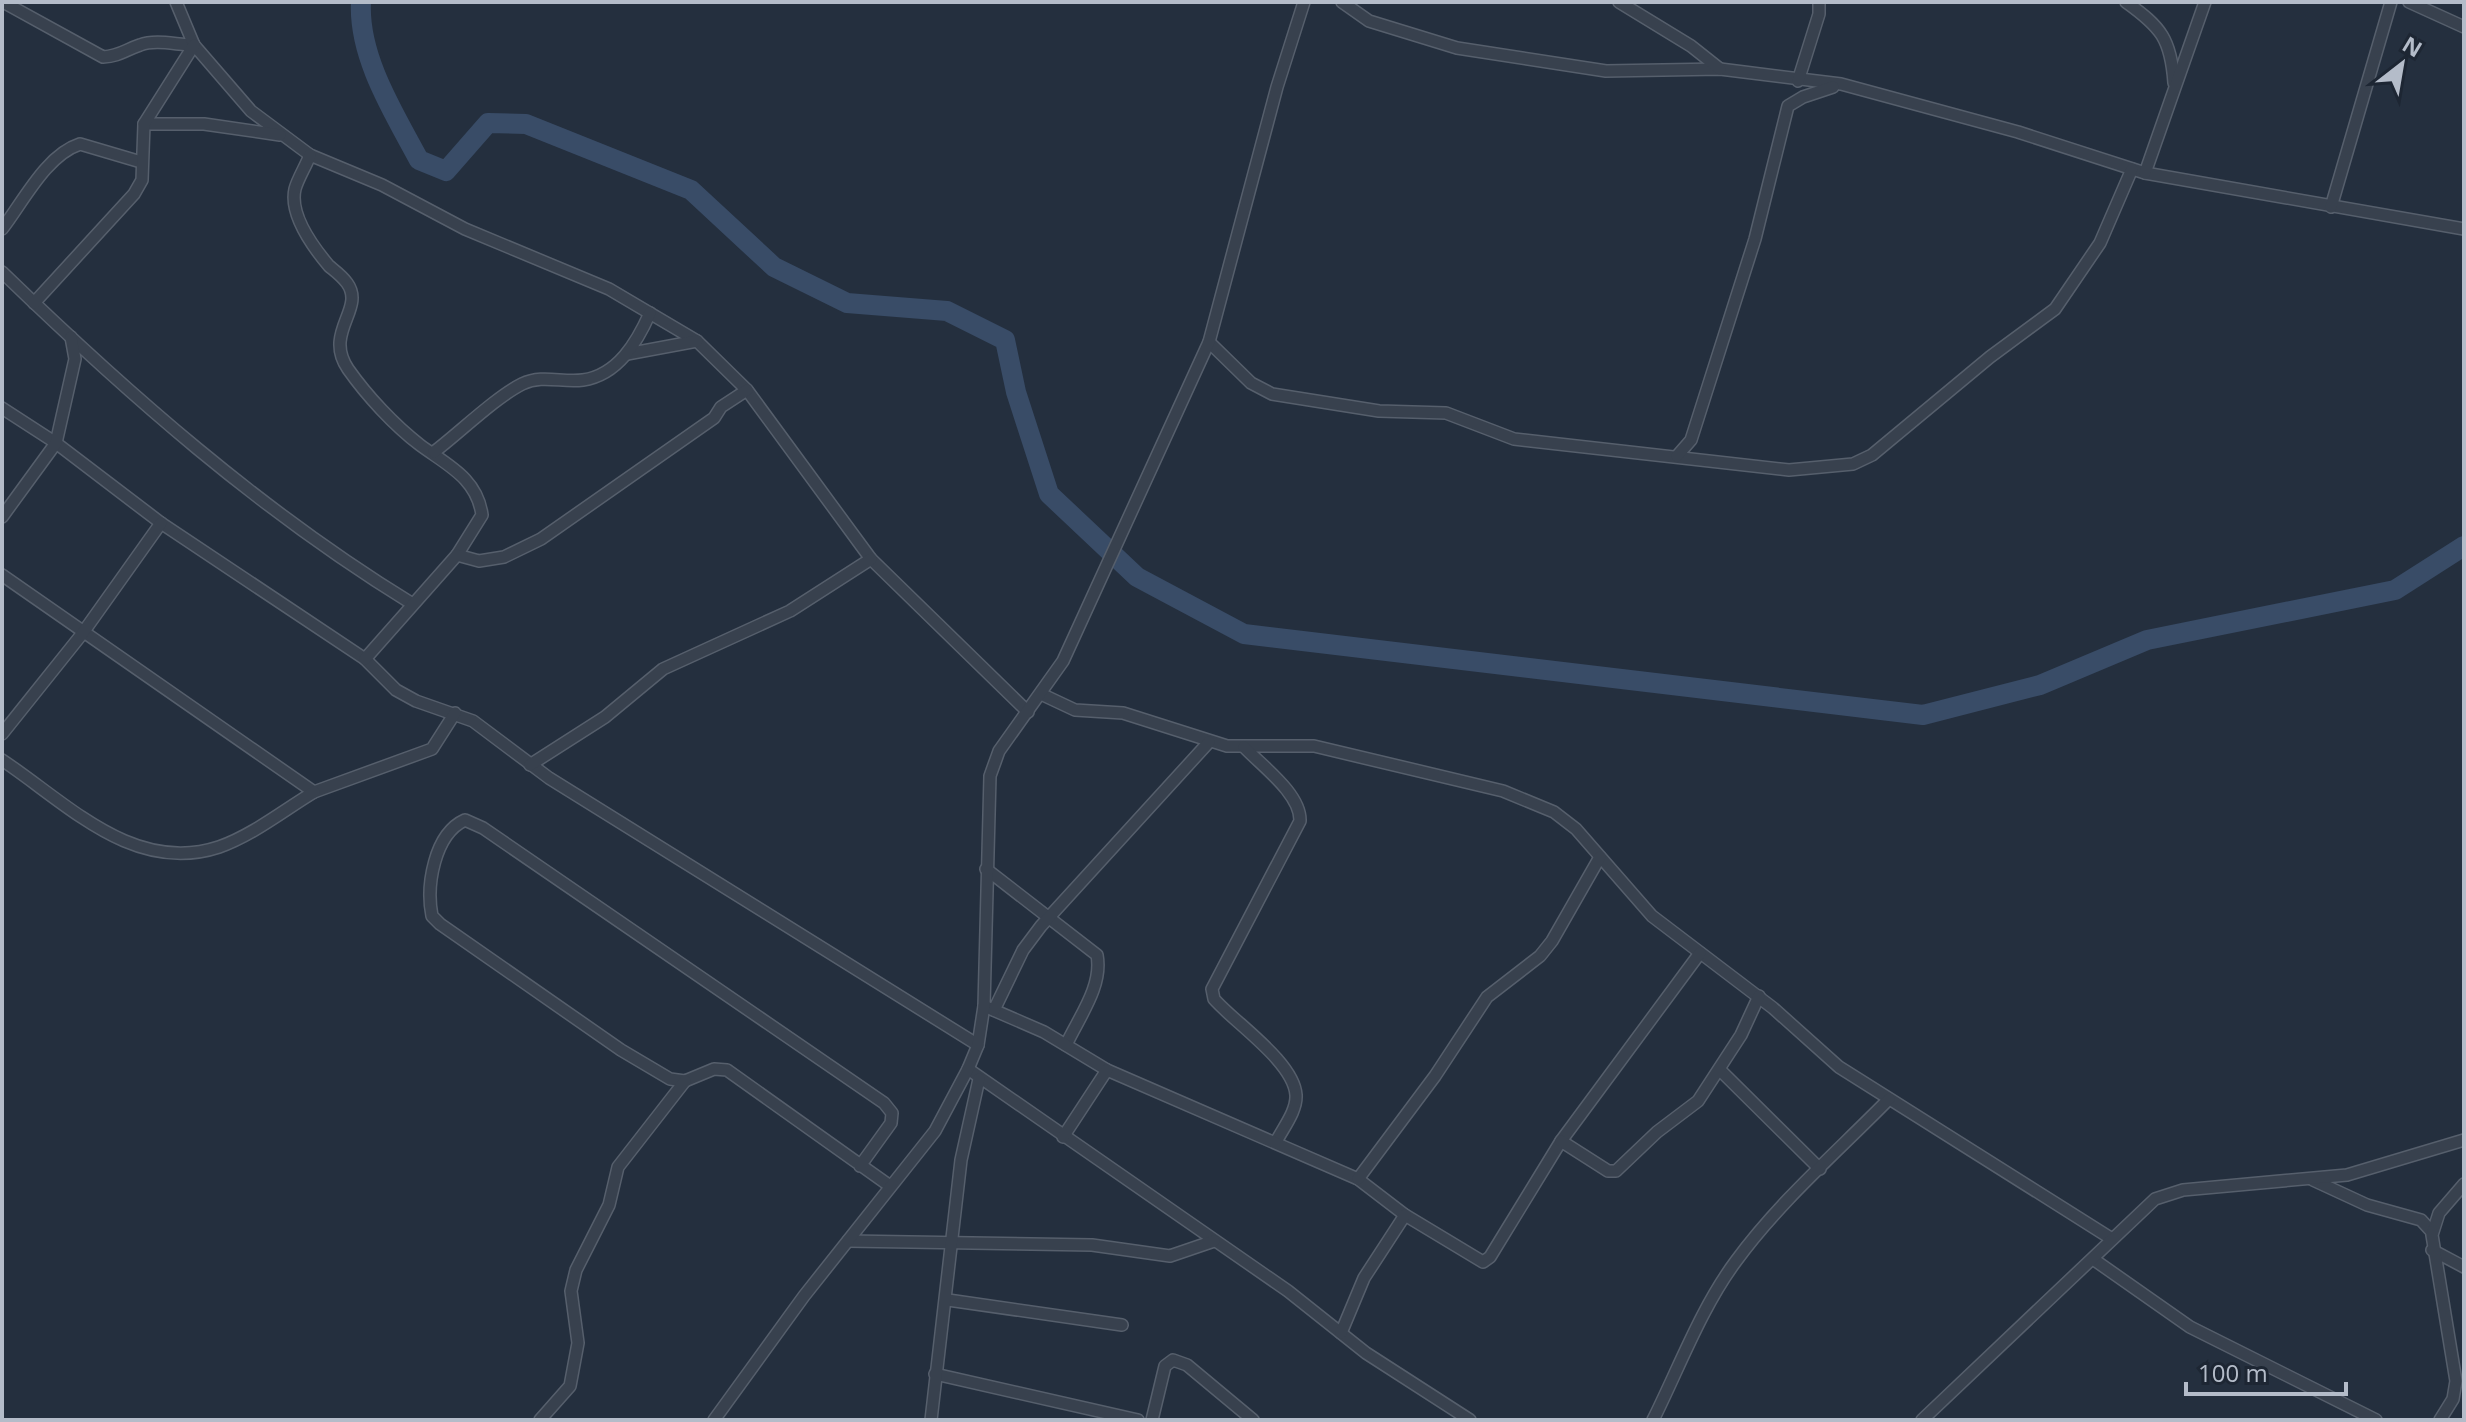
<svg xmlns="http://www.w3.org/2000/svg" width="2466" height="1422" viewBox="0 0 2466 1422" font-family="'Open Sans',sans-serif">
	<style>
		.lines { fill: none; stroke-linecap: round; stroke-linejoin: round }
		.river { stroke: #394c67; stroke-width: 20 }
		.minor-casing { stroke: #565f6c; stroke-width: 14 }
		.minor { stroke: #38414e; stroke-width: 11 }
	</style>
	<rect width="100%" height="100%" fill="#242f3e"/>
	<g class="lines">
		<path class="river" d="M361 2C358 57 394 113 419 160L446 171 488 123 526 124 691 190 774 267 847 303 947 311 1005 340 1016 392 1049 494 1137 577 1244 634 1923 715 2040 685 2147 640 2395 590 2464 546"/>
		<defs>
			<g id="minor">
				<path d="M3 2 103 57C120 56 125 50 140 45 156 39 177 45 194 45"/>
				<path d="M176 2 194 45 251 111 310 155 382 185 465 229 609 289 697 341 747 390 871 559 1028 712"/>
				<path d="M1342 2 1369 21 1457 48 1606 71 1720 69 1841 84 2018 132 2145 173 2464 229"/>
				<path d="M1619 2 1691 46 1720 69"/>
				<path d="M2126 2C2161 27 2171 39 2174 83"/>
				<path d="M2409 2 2464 27"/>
				<path d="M1798 81 1819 14V2"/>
				<path d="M144 124H204L280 135"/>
				<path d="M310 155C306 166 298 178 295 189 289 215 313 247 329 266 335 271 342 276 347 283 366 309 323 332 348 369 367 396 394 425 420 445 447 465 477 478 482 515L457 555"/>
				<path d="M2145 173 2205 2"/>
				<path d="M2331 207 2391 2"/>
				<path d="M2 229C23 202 46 155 80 144L141 162"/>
				<path d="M2 272C128 394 261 511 411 603"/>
				<path d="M34 303 134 194 142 180 144 124 194 45"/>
				<path d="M1209 342 1251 383 1272 394 1379 411 1446 413 1514 439 1789 470 1853 464 1872 455 1990 357 2055 309 2100 243 2132 169"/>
				<path d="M627 354 697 341"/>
				<path d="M2 408 56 443 161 523 365 659 396 690 416 701 473 721 549 778 978 1045"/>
				<path d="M434 452C459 433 496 397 522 384 543 374 562 383 583 380 618 375 637 342 650 313"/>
				<path d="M1677 456 1691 440 1755 239 1788 106 1803 97 1833 87"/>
				<path d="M2 517 56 443 75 359 71 337"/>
				<path d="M2 575 314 792 432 749 455 713"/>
				<path d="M365 659 457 555 479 561 504 557 541 539 714 418 721 407 747 390"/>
				<path d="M1041 694 1075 710 1123 713 1227 746H1314L1503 791 1554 812 1576 829 1652 916 1773 1008 1839 1067 2112 1239"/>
				<path d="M2 734 82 634 161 523"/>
				<path d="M1244 747C1262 766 1301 794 1300 821L1212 989 1214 999C1235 1023 1294 1062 1296 1095 1297 1111 1283 1128 1276 1142"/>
				<path d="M2 760C68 804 134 875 219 847 253 835 284 810 314 792"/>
				<path d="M530 765 605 717 663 669 790 611 871 559"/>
				<path d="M986 869 1097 955C1103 986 1079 1017 1066 1045"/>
				<path d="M984 1006 1044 1032 1107 1070 1358 1179 1405 1215 1483 1262 1490 1257 1561 1141 1700 953"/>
				<path d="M994 1010 1023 950 1041 926 1209 742"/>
				<path d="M968 1069 1288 1291 1366 1353 1470 1420"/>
				<path d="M1720 1070 1820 1169"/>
				<path d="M1063 1137 1107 1070"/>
				<path d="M1561 1141 1608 1171H1616L1657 1132 1698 1101 1741 1035 1759 996"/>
				<path d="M860 1166 891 1123 892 1113 884 1103 483 828 465 820C434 834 426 886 432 916L440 924 621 1050 670 1079 685 1081 714 1069 727 1070 890 1186"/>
				<path d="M1358 1179 1435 1076 1487 997 1540 956 1552 941 1600 857"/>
				<path d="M2313 1180 2367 1205 2421 1220 2432 1232"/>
				<path d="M848 1241 1092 1245 1170 1256 1214 1241"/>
				<path d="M2432 1250 2464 1267"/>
				<path d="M2093 1259 2190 1327 2376 1420"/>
				<path d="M948 1300 1122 1325"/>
				<path d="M1341 1333 1364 1278 1405 1215"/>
				<path d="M935 1374 1138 1420"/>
				<path d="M540 1420 570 1386 578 1343 571 1291 576 1270 609 1205 618 1167 685 1081"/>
				<path d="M714 1420 804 1296 935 1131 968 1069 978 1045 984 1006 990 776 999 751 1063 661 1209 342 1277 87 1304 2"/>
				<path d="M931 1420 961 1160 979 1079"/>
				<path d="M1152 1420 1165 1366 1173 1360 1187 1365 1253 1420"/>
				<path d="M1653 1420C1679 1368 1701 1308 1736 1261 1779 1202 1837 1152 1889 1099"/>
				<path d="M1922 1420 2155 1199 2183 1190 2347 1175 2464 1140"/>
				<path d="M2440 1420 2453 1399 2456 1381 2432 1235 2439 1213 2464 1184"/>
			</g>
		</defs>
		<use href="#minor" class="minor-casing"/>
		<use href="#minor" class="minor"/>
	</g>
	<rect width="2466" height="1422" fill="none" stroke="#b4bcc9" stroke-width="8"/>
	<g transform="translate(2402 64) rotate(31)" stroke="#1d2633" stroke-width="6" paint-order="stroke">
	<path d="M0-6L14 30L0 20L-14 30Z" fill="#b4bcc9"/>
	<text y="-12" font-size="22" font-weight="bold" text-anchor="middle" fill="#b4bcc9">N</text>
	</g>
	<path d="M2186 1382v12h160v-12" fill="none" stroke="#b4bcc9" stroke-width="4"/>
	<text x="2198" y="1382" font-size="24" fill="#b4bcc9" stroke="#1d2633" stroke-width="6" paint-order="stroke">100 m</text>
</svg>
